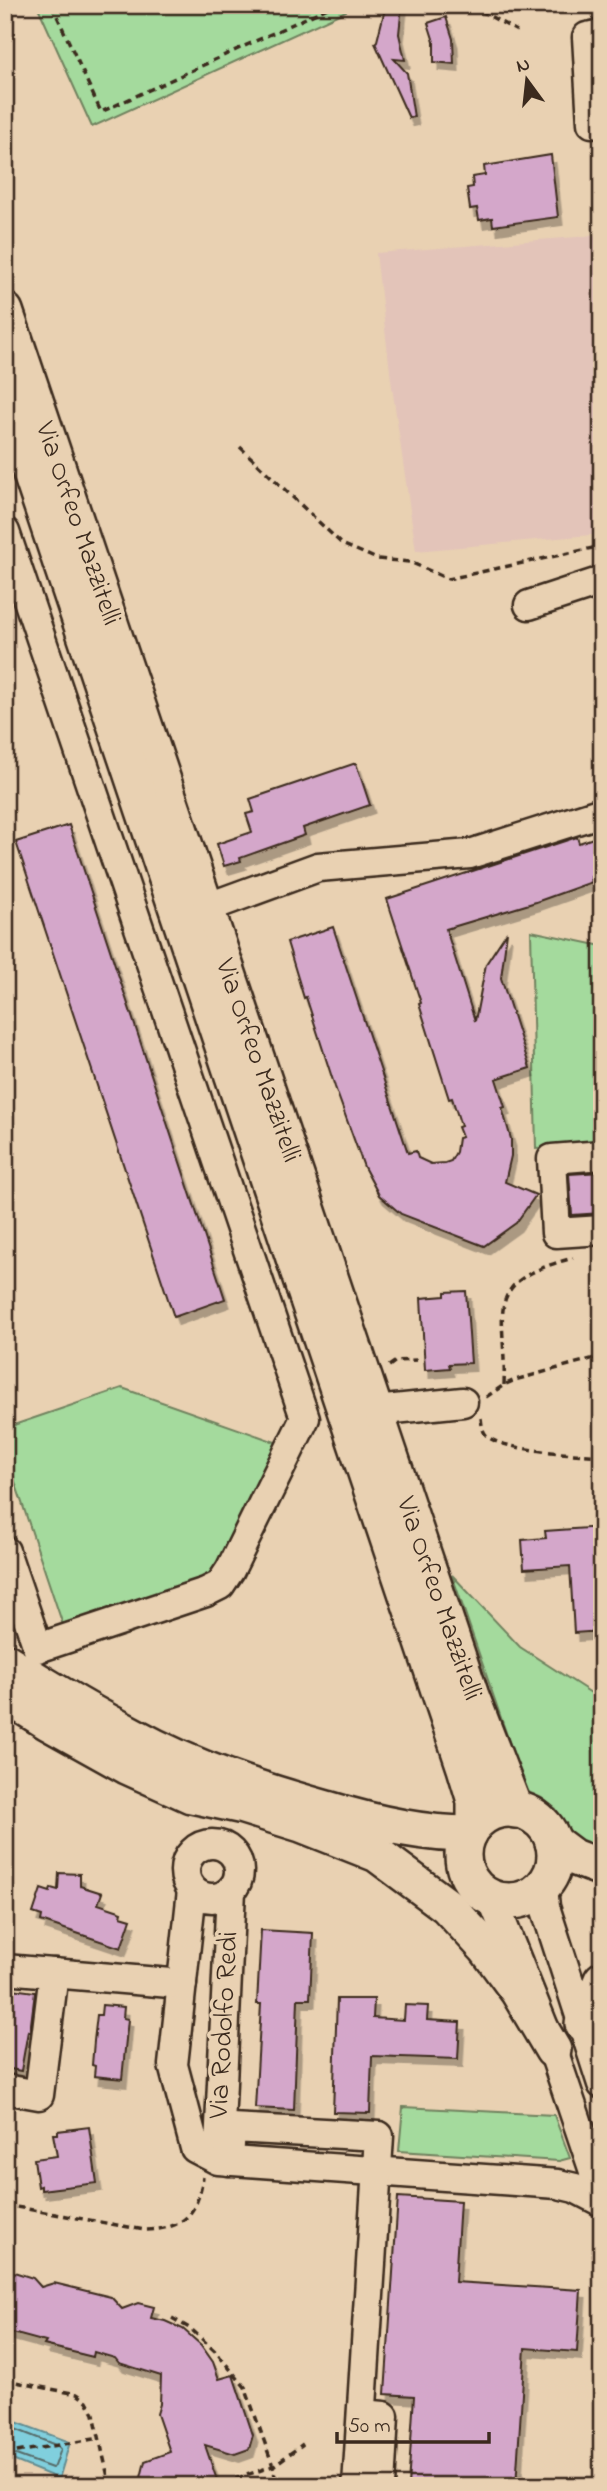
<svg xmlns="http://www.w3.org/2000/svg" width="607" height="2491" viewBox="0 0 607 2491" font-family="'Indie Flower',sans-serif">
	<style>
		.built { fill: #e3c4b9 }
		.green { fill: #a4da9d; stroke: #70825e; stroke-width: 2 }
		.water { fill: #80cfdd; stroke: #648d91; stroke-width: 2 }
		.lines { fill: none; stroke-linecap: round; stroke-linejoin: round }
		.shore { stroke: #576c6a; stroke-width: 2 }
		.building { fill: #d4a7ca; stroke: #3b2a1e; stroke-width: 2; filter: url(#shadow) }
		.minor-casing { stroke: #3b2a1e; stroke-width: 33 }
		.major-casing { stroke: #3b2a1e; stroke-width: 40 }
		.path { stroke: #3b2a1e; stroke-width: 3.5; stroke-dasharray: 7 5; stroke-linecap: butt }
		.minor { stroke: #e9d1b2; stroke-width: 28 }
		.major { stroke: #e9d1b2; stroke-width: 35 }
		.labels { text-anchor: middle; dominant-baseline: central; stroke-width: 7; stroke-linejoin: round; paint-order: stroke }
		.street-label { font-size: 28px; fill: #3b2a1e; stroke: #e9d1b2 }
	</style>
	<defs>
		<filter id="shadow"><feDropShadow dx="4.5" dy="8" stdDeviation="0" flood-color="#0004"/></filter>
	</defs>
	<rect width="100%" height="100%" fill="#e9d1b2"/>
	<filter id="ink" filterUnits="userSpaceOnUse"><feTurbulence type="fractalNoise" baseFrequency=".0143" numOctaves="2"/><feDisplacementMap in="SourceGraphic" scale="14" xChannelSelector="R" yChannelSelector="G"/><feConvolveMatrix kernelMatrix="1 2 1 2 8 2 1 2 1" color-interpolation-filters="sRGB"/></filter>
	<g filter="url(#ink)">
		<path class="built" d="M602 235V534L416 551 391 380 376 253Z"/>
		<g class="green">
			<path d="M37 5H345L346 11 92 127Z"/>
			<path d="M531 931 602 946V1144L536 1149Z"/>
			<path d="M122 1388 281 1444 213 1576 64 1628 5 1452V1428Z"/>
			<path d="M452 1575 520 1647 602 1700V1851L585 1847 572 1837 556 1809 542 1798 526 1791Z"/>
			<path d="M403 2107 554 2115 570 2158 559 2161 399 2151Z"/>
		</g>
		<path class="water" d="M5 2418 70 2442 59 2479 5 2457Z"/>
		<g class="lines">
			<path class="shore" d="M5 2425 58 2446 61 2449 55 2466 52 2468 5 2451"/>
		</g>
		<g class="building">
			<path d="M386 5H402L399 34 405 60 394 59 407 73 414 117 409 118 375 43 377 41Z"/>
			<path d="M446 17 453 39 454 64 434 62V42L428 23Z"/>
			<path d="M551 155 558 217 493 226 492 218 479 220 477 208 470 209 467 188 473 187 472 177 485 175 484 166Z"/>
			<path d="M356 763 370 805 303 828 305 835 240 858 241 861 224 866 217 844 252 832 246 814 254 812 250 799Z"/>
			<path d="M69 825 225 1299 174 1317 16 842Z"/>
			<path d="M602 835V874L591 877 592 882 536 902 446 929 475 1021 486 964 507 932 501 978 530 1068 496 1079 505 1107 502 1108 511 1139V1156L505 1182 536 1195 516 1223 484 1246 401 1214 379 1195 364 1167 335 1087 306 997 304 998 287 942 333 927 408 1153 416 1151 418 1158 431 1164 445 1163 451 1161 456 1152 458 1138 462 1137 458 1127 461 1126 452 1098 449 1099 419 1004 421 1003 387 899 577 837 579 843Z"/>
			<path d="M602 1172V1213L572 1215 569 1174Z"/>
			<path d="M466 1291 471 1363 449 1364 450 1368 425 1370 421 1298 445 1296V1292Z"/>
			<path d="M602 1527V1631L574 1633 570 1566 524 1569 522 1540 546 1538 545 1531Z"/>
			<path d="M59 1873 80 1874V1886L102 1893 98 1904 122 1912 121 1916 131 1919 121 1948 41 1921 42 1916 33 1913 41 1889 50 1892 51 1888 58 1890Z"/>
			<path d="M261 1930 313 1933 310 1999H298L294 2110 255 2108 261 2004H257Z"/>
			<path d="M5 1988 35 1992 30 2032 28 2031 21 2071 5 2068Z"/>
			<path d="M337 1999H374L373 2018 404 2020 405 2005 428 2006 427 2020 460 2022 458 2059 372 2056 370 2113 333 2112Z"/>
			<path d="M102 2005 124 2007 123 2018 128 2019 122 2079 94 2076 95 2066 92 2065 94 2041 97 2015H101Z"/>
			<path d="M89 2127 97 2183 41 2190V2186L38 2187 34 2159 57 2156 53 2134H58V2131Z"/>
			<path d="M398 2197 460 2201 455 2282 581 2290 577 2352 525 2348 516 2486H408L414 2396 385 2394Z"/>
			<path d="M14 2272 33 2278 41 2287 54 2283 111 2297 122 2309 138 2303 154 2307 151 2318 165 2321 183 2329 201 2345 213 2362 219 2379 233 2375 253 2435 249 2449 235 2454 205 2445 219 2486H139L145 2461 170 2452 157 2414 160 2404 161 2376 119 2363 115 2358 94 2352 93 2357 44 2345 46 2342 5 2331V2282L11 2283Z"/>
		</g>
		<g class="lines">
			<defs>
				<g id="minor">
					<path d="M592 123 587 37 602 34"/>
					<path d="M5 532 305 1418 230 1570 220 1585 206 1592 38 1648 5 1551"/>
					<path d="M529 605 602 581"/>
					<path d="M206 908 318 867 470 854 602 812"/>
					<path d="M602 1155 552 1159 556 1233 602 1230"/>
					<path d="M375 1411 463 1402"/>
					<circle cx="212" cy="1871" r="27"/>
					<path d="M543 1887 545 1907 602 2084"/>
					<path d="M192 1890 173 2065 195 2148 218 2160 558 2184 575 2188 602 2202"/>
					<path d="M492 1898 553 2050 602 2195"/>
					<path d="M5 1969 182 1984"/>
					<path d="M5 2089 39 2095 54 1973"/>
					<path d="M219 2147 231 1890"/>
					<path d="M229 2161 231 2128 379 2136 357 2486"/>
					<path d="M362 2414 384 2416 380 2486"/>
				</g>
				<g id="major">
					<path d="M5 311 471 1696 515 1810"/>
					<path d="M5 396 465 1768 475 1801V1824"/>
					<path d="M5 1661C47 1687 90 1713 134 1736 194 1769 262 1791 327 1809 373 1823 420 1834 468 1834"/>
					<path d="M5 1695 48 1722 127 1766 191 1795 243 1806 301 1824 377 1854 447 1906 487 1949 518 1991 553 2050"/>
					<circle cx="509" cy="1855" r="46"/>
					<path d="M553 1842 573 1857 602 1868"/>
					<path d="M583 2024 602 1980"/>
				</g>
			</defs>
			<use href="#minor" class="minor-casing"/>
			<use href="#major" class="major-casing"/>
			<g class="path">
				<path d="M52 5 101 112 334 5"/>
				<path d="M470 5 517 31"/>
				<path d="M240 447 342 544 377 559 410 562 448 579 602 546"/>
				<path d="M389 1366 396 1361 417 1360"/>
				<path d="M504 1385C507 1309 479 1283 573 1258"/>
				<path d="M486 1397 504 1385 515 1380 602 1356"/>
				<path d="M481 1418C482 1425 482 1432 488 1437 505 1451 578 1454 602 1456"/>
				<path d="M5 2205 145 2230C184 2229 197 2215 203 2177"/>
				<path d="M172 2318 191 2329 216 2352 245 2387 273 2466 277 2486"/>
				<path d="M5 2380 77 2394 87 2401 94 2414 110 2486"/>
				<path d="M5 2454 100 2438"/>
				<path d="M230 2486 229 2481 273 2466 303 2444"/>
			</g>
			<use href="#minor" class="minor"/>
			<use href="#major" class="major"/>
		</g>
	</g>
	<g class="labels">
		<g class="street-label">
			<text transform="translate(77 524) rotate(71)">Via Orfeo Mazzitelli</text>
			<text transform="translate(257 1061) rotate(71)">Via Orfeo Mazzitelli</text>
			<text transform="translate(438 1599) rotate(71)">Via Orfeo Mazzitelli</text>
			<text transform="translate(225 2025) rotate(-87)">Via Rodolfo Redi</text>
		</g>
	</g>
	<rect width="607" height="2491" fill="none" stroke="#e9d1b2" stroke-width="28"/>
	<rect x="14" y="14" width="579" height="2463" fill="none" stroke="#3b2a1e" stroke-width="2.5" filter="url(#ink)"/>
	<g transform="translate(527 80) rotate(345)" stroke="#e9d1b2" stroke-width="5" paint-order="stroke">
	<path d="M0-5L12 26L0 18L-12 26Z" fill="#3b2a1e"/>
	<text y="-10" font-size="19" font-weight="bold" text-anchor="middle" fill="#3b2a1e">N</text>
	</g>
	<path d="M337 2432v10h152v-10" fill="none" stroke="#3b2a1e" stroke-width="3.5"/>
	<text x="348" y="2432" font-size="21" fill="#3b2a1e" stroke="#e9d1b2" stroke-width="5" paint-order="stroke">50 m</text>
</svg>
